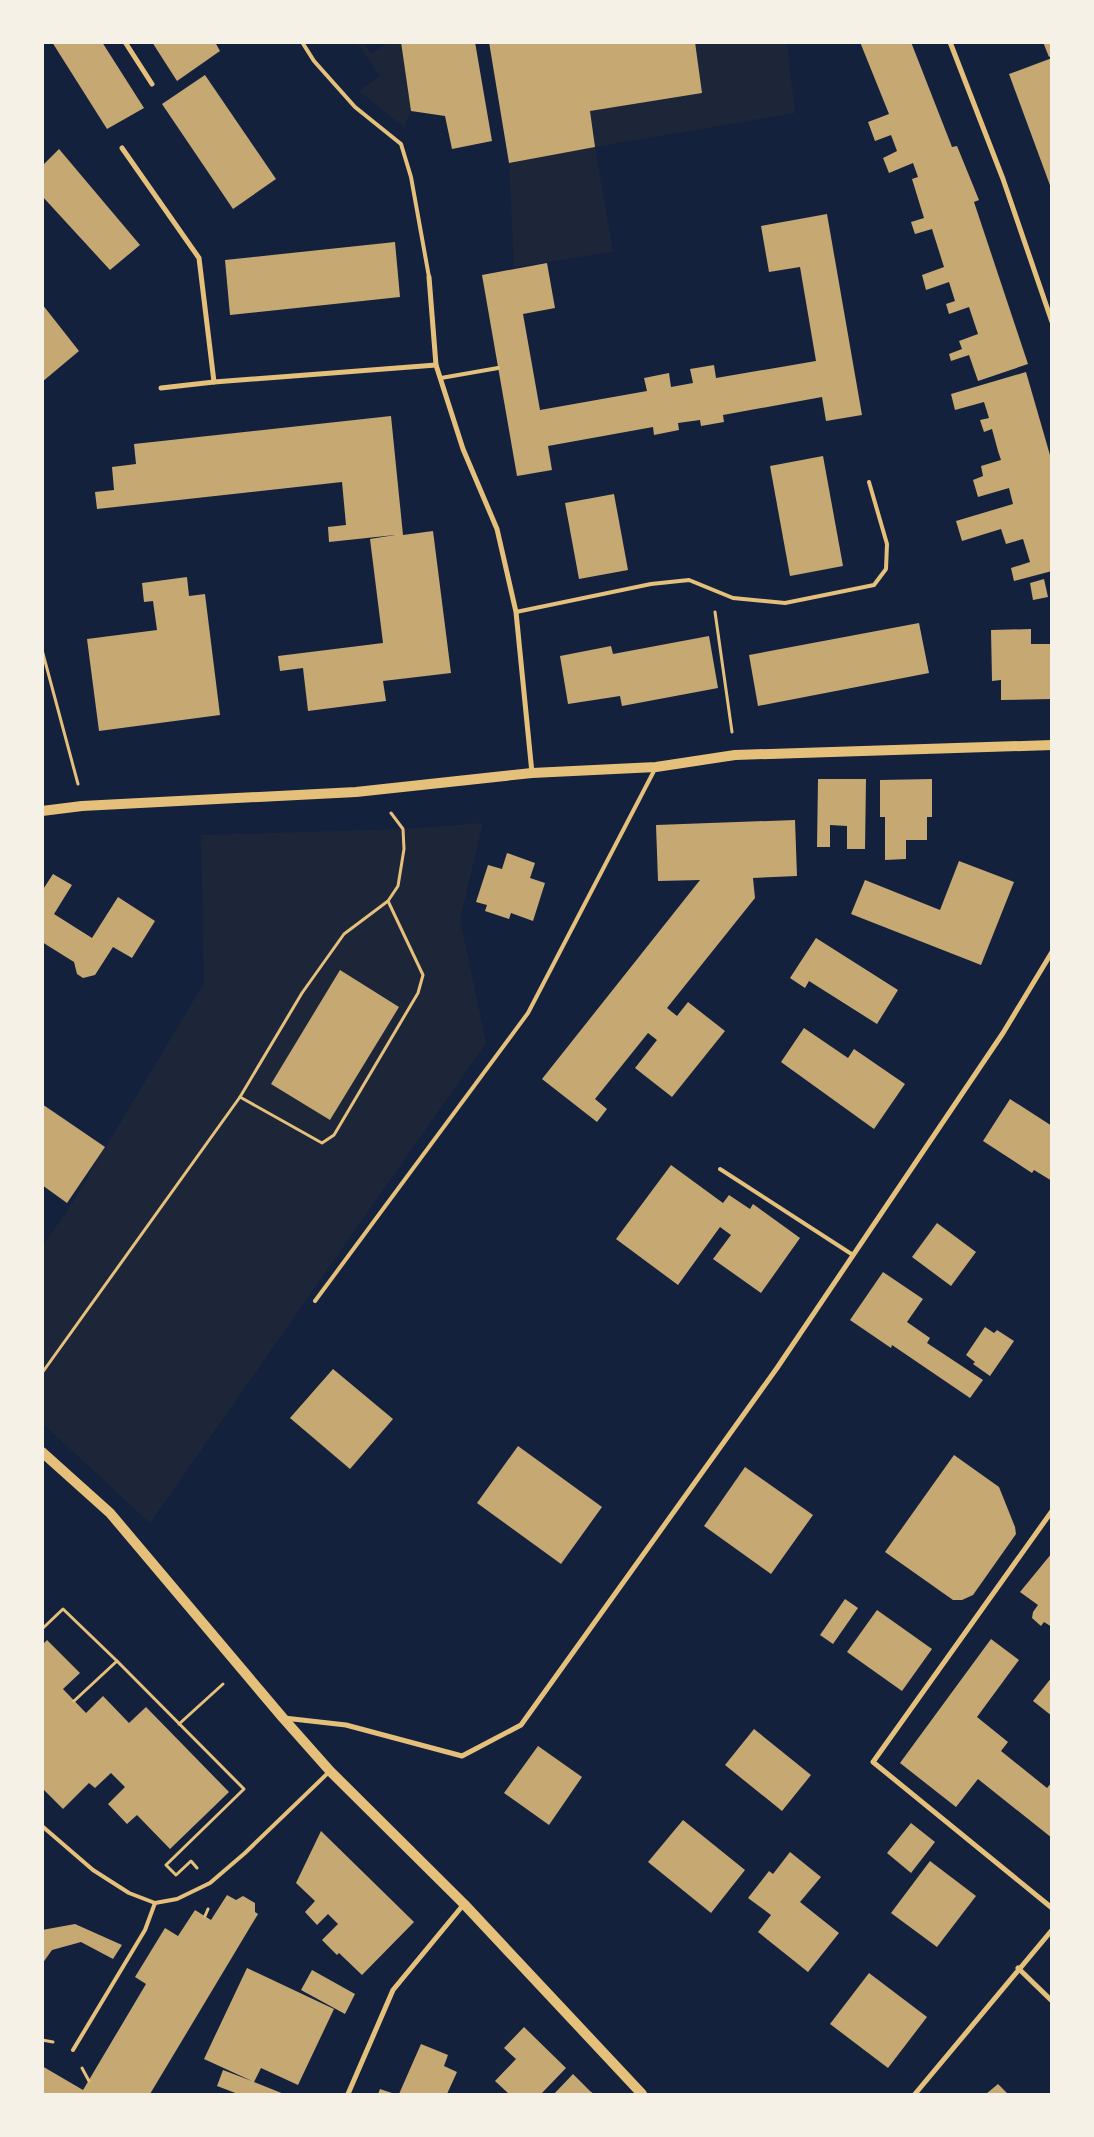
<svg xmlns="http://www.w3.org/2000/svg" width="1094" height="2137" viewBox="0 0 1094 2137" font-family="Inter,sans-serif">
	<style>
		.green { fill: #1d2539 }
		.building { fill: #c6a872 }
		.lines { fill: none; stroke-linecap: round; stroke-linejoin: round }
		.path { stroke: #e5c07b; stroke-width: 3 }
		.service { stroke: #e5c07b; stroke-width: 4 }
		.minor { stroke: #e5c07b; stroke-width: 5 }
		.secondary { stroke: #e5c07b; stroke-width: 10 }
	</style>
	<rect width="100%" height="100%" fill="#14213d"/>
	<g class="green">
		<path d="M357 43H364L371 53 388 43H401L411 111 404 127 359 91 380 76Z"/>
		<path d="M695 43H787L795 113 595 147 613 252 514 267 509 163 594 147 590 111 702 93Z"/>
		<path d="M483 823 460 919 486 1043 150 1523 43 1424V1245L68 1210 204 983 201 835 403 829Z"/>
	</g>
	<g class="building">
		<path d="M52 42H102L144 108 107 129Z"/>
		<path d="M152 42H215L220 51 177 81Z"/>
		<path d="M401 42H475L492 141 452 149 445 116 411 111Z"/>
		<path d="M489 42H695L702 93 590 111 595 147 509 163Z"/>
		<path d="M860 42H911L952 147 957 146 979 200 974 202 1028 364 978 381 969 355 951 361 949 354 962 349 959 341 978 334 969 307 949 314 946 304 955 301 949 282 926 290 922 275 944 267 932 229 915 234 911 222 924 218 912 179 918 177 913 163 889 173 883 158 897 151 891 135 875 141 868 122 889 114Z"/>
		<path d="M1043 42H1052V55L1049 57Z"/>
		<path d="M1052 58V188H1051L1009 74Z"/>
		<path d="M205 75 276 179 233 209 162 104Z"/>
		<path d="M59 149 140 245 110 270 42 196V162L44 164Z"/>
		<path d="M827 214 862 415 826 421 822 397 723 415 724 422 701 426 700 420 678 423 679 430 654 435 653 427 548 446 552 470 517 476 482 275 547 263 555 308 523 314 540 410 647 391 644 378 669 373 671 387 693 383 690 369 714 365 716 378 816 361 800 267 769 272 761 226Z"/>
		<path d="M395 242 400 297 230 315 225 260Z"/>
		<path d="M42 304 79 351 42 382Z"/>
		<path d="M1026 372 1052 462V571L1014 581 1011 568 1030 562 1023 539 1006 544 1001 529 962 541 956 521 1013 504 1009 488 978 497 973 480 983 476 981 466 1001 460 998 451 992 429 984 432 980 420 989 418 984 402 955 410 951 394Z"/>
		<path d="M391 416 403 535 433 531 451 673 383 681 386 701 308 711 303 668 280 671 278 656 383 643 370 539 395 535 329 542 328 527 346 525 342 482 97 509 95 492 114 490 112 467 136 464 134 444Z"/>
		<path d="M823 456 843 566 790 576 770 466Z"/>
		<path d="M614 494 628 570 579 579 565 503Z"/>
		<path d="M187 577 189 596 205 594 220 715 99 731 87 639 157 630 153 601 144 602 142 583Z"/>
		<path d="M1044 579 1048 597 1033 600 1030 583Z"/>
		<path d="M919 623 929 673 758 706 749 655Z"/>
		<path d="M1031 629V644H1052V699L1001 700V680L992 681 991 630Z"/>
		<path d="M709 636 718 688 622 706 620 696 568 704 560 656 611 646 613 654Z"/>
		<path d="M818 779H866L865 849H847V826L830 825V847H817Z"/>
		<path d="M932 779V817H927V840H906V859L885 860V817H880V780Z"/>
		<path d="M795 820 797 876 753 878 755 898 667 1008 677 1016 688 1002 725 1031 672 1097 635 1068 657 1040 648 1033 595 1099 607 1109 597 1122 542 1079 700 880 658 881 656 825Z"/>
		<path d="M507 853 535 863 530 878 545 883 533 921 511 913 509 919 485 911 487 905 476 902 488 865 502 869Z"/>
		<path d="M959 861 1014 882 981 965 851 914 865 880 940 910Z"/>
		<path d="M53 874 72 885 54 914 92 938 118 897 155 921 132 958 113 947 95 975 83 978 77 974 74 962 42 942V891Z"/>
		<path d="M816 938 898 990 877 1024 809 981 805 988 790 978Z"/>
		<path d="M340 970 399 1007 330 1120 271 1084Z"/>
		<path d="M804 1028 848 1058 854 1049 905 1084 874 1129 781 1062Z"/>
		<path d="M1010 1099 1052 1126V1181L1034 1170 1032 1173 983 1141Z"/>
		<path d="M42 1104 105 1147 67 1203 42 1185Z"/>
		<path d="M671 1165 723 1203 729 1195 750 1209 753 1204 800 1238 761 1293 713 1259 731 1235 720 1227 678 1285 616 1239Z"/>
		<path d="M937 1223 976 1252 951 1286 912 1257Z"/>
		<path d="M883 1272 923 1299 907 1322 930 1338 927 1343 983 1380 970 1398 892 1345 891 1348 850 1320Z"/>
		<path d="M985 1327 994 1333 997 1330 1014 1341 990 1376 973 1364 975 1362 966 1355Z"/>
		<path d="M333 1369 393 1419 350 1469 290 1418Z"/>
		<path d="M518 1446 602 1507 561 1564 477 1503Z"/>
		<path d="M954 1455 999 1487 1015 1527 1016 1534 973 1595 962 1600H953L885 1552Z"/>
		<path d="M745 1467 813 1515 771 1574 704 1526Z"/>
		<path d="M1052 1553V1627L1044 1622 1041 1626 1032 1618 1033 1612 1038 1605 1020 1592Z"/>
		<path d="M845 1599 858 1608 833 1644 820 1635Z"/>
		<path d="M877 1610 932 1649 902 1691 847 1652Z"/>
		<path d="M991 1639 1019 1660 977 1717 1008 1742 1001 1751 1047 1788 1052 1782V1838L978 1779 956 1807 900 1763Z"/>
		<path d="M47 1640 80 1673 63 1689 86 1713 103 1696 129 1723 146 1707 229 1792 170 1849 137 1815 127 1824 108 1804 125 1787 111 1773 95 1788 89 1783 63 1809 42 1788V1645Z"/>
		<path d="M1052 1677V1716L1033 1701Z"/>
		<path d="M754 1729 811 1775 782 1811 725 1765Z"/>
		<path d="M538 1746 582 1777 549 1825 504 1793Z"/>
		<path d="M683 1820 745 1870 711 1913 648 1862Z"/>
		<path d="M911 1823 935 1842 911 1873 887 1853Z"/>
		<path d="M321 1831 414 1922 362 1975 339 1953 337 1955 322 1940 338 1924 328 1914 317 1925 305 1912 315 1901 296 1883Z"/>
		<path d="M790 1852 821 1877 800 1902 839 1933 808 1972 758 1932 771 1915 748 1898 769 1871 773 1874Z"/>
		<path d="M930 1861 976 1896 937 1947 891 1913Z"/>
		<path d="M227 1895 236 1900 243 1896 255 1903V1912L258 1914 150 2094H42V2066L83 2090 146 1984 135 1977 165 1928 178 1936 195 1910 211 1920Z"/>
		<path d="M75 1924 122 1945 113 1959 81 1942 52 1950 42 1964V1930Z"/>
		<path d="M247 1968 334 2009 298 2085 261 2068 254 2082 284 2094H238L217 2086 223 2070 252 2081 204 2059Z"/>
		<path d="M312 1970 355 1994 345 2014 301 1990Z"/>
		<path d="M869 1973 927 2017 888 2068 830 2024Z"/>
		<path d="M524 2027 566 2068 541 2094H509L495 2081 516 2059 504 2048Z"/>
		<path d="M421 2044 448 2055 444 2066 457 2072 447 2094H399Z"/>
		<path d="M573 2074 590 2091 594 2094H554Z"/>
		<path d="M998 2084 1008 2094H986Z"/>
		<path d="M380 2089 395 2094H378Z"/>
	</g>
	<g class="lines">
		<g class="path">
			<path d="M715 612 732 732"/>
			<path d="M42 650 78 784"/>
			<path d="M240 1097 322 1143 334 1135 418 993 423 975 388 901"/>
			<path d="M42 1373 240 1097 302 993 344 934 388 901 398 886 404 849 403 829 391 813"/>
			<path d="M42 1629 63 1609 117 1661"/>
			<path d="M74 1701 117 1661 244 1789 166 1865 176 1875 191 1861 197 1868"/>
			<path d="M179 1724 223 1684"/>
			<path d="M205 1916 208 1909"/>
			<path d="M42 2040 53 2042"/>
			<path d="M82 2068 89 2081"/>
		</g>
		<g class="service">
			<path d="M302 42 314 61 355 107 401 144 411 177 429 277"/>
			<path d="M441 378 498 368"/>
			<path d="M516 612 651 584 689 580 733 598 785 603 874 585 886 569 887 544 869 482"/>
			<path d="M720 1169 853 1255"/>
			<path d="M315 1301 528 1013 655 769"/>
			<path d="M42 1826 93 1870 129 1893 155 1903 177 1899 210 1883 245 1853 330 1771"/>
			<path d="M73 2050 145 1930 155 1903"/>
		</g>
		<g class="minor">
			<path d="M125 42 152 84"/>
			<path d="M950 42 1003 179 1052 322"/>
			<path d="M122 148 199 258 214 382"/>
			<path d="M429 277 436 365 463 449 497 529 516 612 532 773"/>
			<path d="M161 388 214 382 436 365"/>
			<path d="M1052 1511 873 1762 1052 1908"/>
			<path d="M284 1718 346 1725 462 1756 521 1725 777 1368 1003 1033 1052 952"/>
			<path d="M1018 1968 1052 2001"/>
			<path d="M348 2094 393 1990 464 1904"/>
			<path d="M915 2094 1052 1930"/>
		</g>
		<g class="secondary">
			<path d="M42 811 82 806 356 792 532 773 656 767 735 755 1052 745"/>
			<path d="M42 1452 110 1513 283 1718 330 1771 464 1904 642 2094"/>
		</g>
	</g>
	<rect width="1094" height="2137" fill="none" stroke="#f6f1e7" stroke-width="88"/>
</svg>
